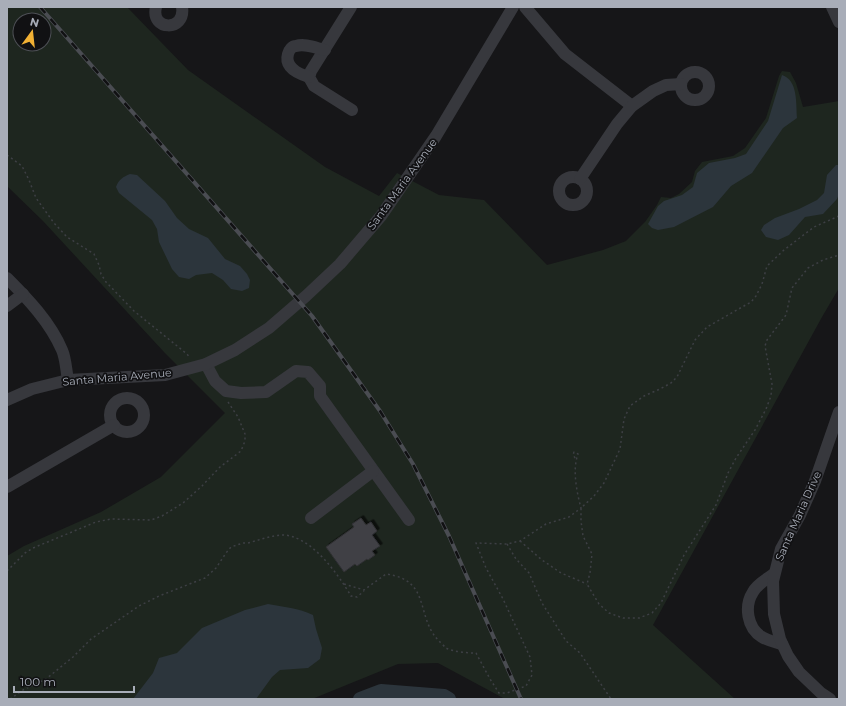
<svg xmlns="http://www.w3.org/2000/svg" width="846" height="706" viewBox="0 0 846 706" font-family="Montserrat,sans-serif">
	<style>
		.green { fill: #1e261f; fill-rule: evenodd }
		.water { fill: #2c353c }
		.lines { fill: none; stroke-linecap: round; stroke-linejoin: round }
		.river { stroke: #2c353c; stroke-width: 14 }
		.building { fill: #404145; stroke: #303034; filter: url(#shadow) }
		.path { stroke: #3d3f44; stroke-width: 1.5; stroke-dasharray: 2 3; stroke-linecap: butt }
		.minor { stroke: #37383d; stroke-width: 12 }
		.rail-casing { stroke: #4a4c52; stroke-width: 4 }
		.rail { stroke: #111113; stroke-width: 2.5; stroke-dasharray: 8; stroke-linecap: butt }
		.labels { text-anchor: middle; dominant-baseline: central; stroke-width: 3.5; stroke-linejoin: round; paint-order: stroke }
		.street-label { font-size: 11px; fill: #a8adb8; stroke: #111113 }
	</style>
	<defs>
		<filter id="shadow"><feDropShadow dx="2.5" dy="-2.5" stdDeviation="0" flood-color="#0009"/></filter>
	</defs>
	<rect width="100%" height="100%" fill="#161618"/>
	<path class="green" d="M7 7H127L188 70 325 167 379 196 397 173 439 195 484 200 547 265 603 250 626 241 645 222 657 205 661 197 671 198 679 194 692 182 695 171 702 162 733 156 745 148 766 118 779 76 782 71 790 72 796 83 803 107 839 101V288L822 317 653 625 735 699H505L438 663 398 664 312 699H7V556L24 546 101 512 161 477 225 413 164 352 43 221 7 186ZM20 20H44V44H20Z"/>
	<g class="water">
		<path d="M782 75C798 80 796 103 797 118L783 128 752 173 731 186 713 207 674 227 658 230 652 228 648 224 658 206 664 201 682 195 693 187 697 173 709 163 735 158 746 154 768 121Z"/>
		<path d="M836 165H839V194L837 199 823 214 805 217 789 235 778 240 766 237 761 230 764 225 775 218 799 209 817 200 824 193 827 175Z"/>
		<path d="M130 174 137 175 165 201 177 218 189 229 208 238 225 259 240 266 247 274 250 280 249 288 242 291 231 289 223 280 212 273 196 275 189 279 179 277 172 269 159 242 157 229 152 220 119 193 116 187C119 179 123 177 130 174Z"/>
		<path d="M268 604C283 607 299 608 313 615L316 629 322 648 320 659 308 668 280 670 272 677 256 699H133L153 673 159 658 177 653 202 628 245 610Z"/>
	</g>
	<g class="lines">
		<path class="river" d="M360 699 381 691 444 696 449 699"/>
	</g>
	<path class="building" d="M361 518 366 525 371 522 377 531 372 535 380 546 372 551 375 555 368 560 367 559 357 566 355 564 344 572 326 547 354 527 352 524Z"/>
	<g class="lines">
		<g class="path">
			<path d="M7 155 22 166 29 180 36 198 54 223 67 237 94 254 99 265 101 274 106 282 134 311 187 354 190 358"/>
			<path d="M839 216 814 227 784 250 767 266 762 284 756 296 751 302 707 327 695 340 677 377 671 383 660 389 644 396 630 406 624 419 620 449 604 483 594 496 581 508V521L583 536 592 554 590 573 587 584 599 604 609 613 623 618H639L652 613 661 603 684 555 716 505 728 473 736 458 755 430 766 409 771 396 772 384 765 346 767 340 786 315 792 288 808 268 823 260 839 255"/>
			<path d="M520 541 542 560 561 573 587 584"/>
			<path d="M507 544 516 559 529 573 542 603 566 641 580 653 611 699"/>
			<path d="M7 571 25 553 33 548 96 522 111 519 151 520 162 516 183 503 202 486 220 467 241 451 245 441V434L238 417 228 402"/>
			<path d="M344 584 364 590 386 574C432 580 415 617 439 641 441 643 444 646 446 648 454 652 467 653 476 653L490 679 499 693H507L526 686 532 675 530 657 503 599 486 568 476 543 507 544 520 541 546 524 569 517 581 508C577 493 572 470 578 454L574 452 573 455 576 459"/>
			<path d="M10 699 23 690 46 679 73 657 91 639 139 606 159 596 205 578 216 568 226 553 231 547 243 543H248C259 540 270 536 281 535 310 534 338 574 351 596L357 597 364 591"/>
		</g>
		<g class="minor">
			<path d="M156 7C150 31 186 32 182 7"/>
			<path d="M351 7 311 71 309 77 314 86 352 110"/>
			<path d="M525 7 565 54 632 106"/>
			<path d="M832 7 839 22"/>
			<circle cx="695" cy="86" r="14"/>
			<path d="M309 77C299 74 284 68 288 54 289 50 292 46 296 46 305 43 316 48 325 50"/>
			<circle cx="573" cy="191" r="14"/>
			<path d="M580 179 617 124 632 106 653 91 666 85 681 84"/>
			<path d="M7 278C28 299 50 322 62 350 66 359 66 370 68 380"/>
			<path d="M7 306 23 294"/>
			<path d="M206 364 215 381 226 391 241 393 266 392 296 371 308 372 320 386V396L409 520"/>
			<circle cx="127" cy="415" r="17"/>
			<path d="M7 400 32 389 68 380 165 375 206 364 235 350 269 328 306 296 340 264 381 216 436 136 513 7"/>
			<path d="M7 487 114 425"/>
			<path d="M311 518 373 471"/>
			<path d="M774 574C767 579 757 584 753 592 744 606 747 628 762 637 768 641 776 642 782 644"/>
			<path d="M830 699 821 693 799 672 788 656 780 639 774 614 773 581 781 549 800 515 815 481 839 412"/>
		</g>
		<defs>
			<path id="rail" d="M40 7 312 316 380 411 413 464 449 536 521 699"/>
		</defs>
		<use href="#rail" class="rail-casing"/>
		<use href="#rail" class="rail"/>
	</g>
	<g class="labels">
		<g class="street-label">
			<text transform="translate(402 184) rotate(-54)">Santa Maria Avenue</text>
			<text transform="translate(117 377) rotate(-5)">Santa Maria Avenue</text>
			<text transform="translate(798 516) rotate(-66)">Santa Maria Drive</text>
		</g>
	</g>
	<rect width="846" height="706" fill="none" stroke="#a8adb8" stroke-width="16"/>
	<g transform="translate(32 32) rotate(15)"><circle r="19" fill="#111113" stroke="#4d4f55"/>
	<path d="M0-3L7 15L0 10L-7 15Z" fill="#f2b134"/>
	<text y="-6" font-size="11" font-weight="bold" text-anchor="middle" fill="#a8adb8">N</text>
	</g>
	<path d="M14 686v6h120v-6" fill="none" stroke="#a8adb8" stroke-width="2"/>
	<text x="20" y="686" font-size="12" fill="#a8adb8" stroke="#111113" stroke-width="3" paint-order="stroke">100 m</text>
</svg>
